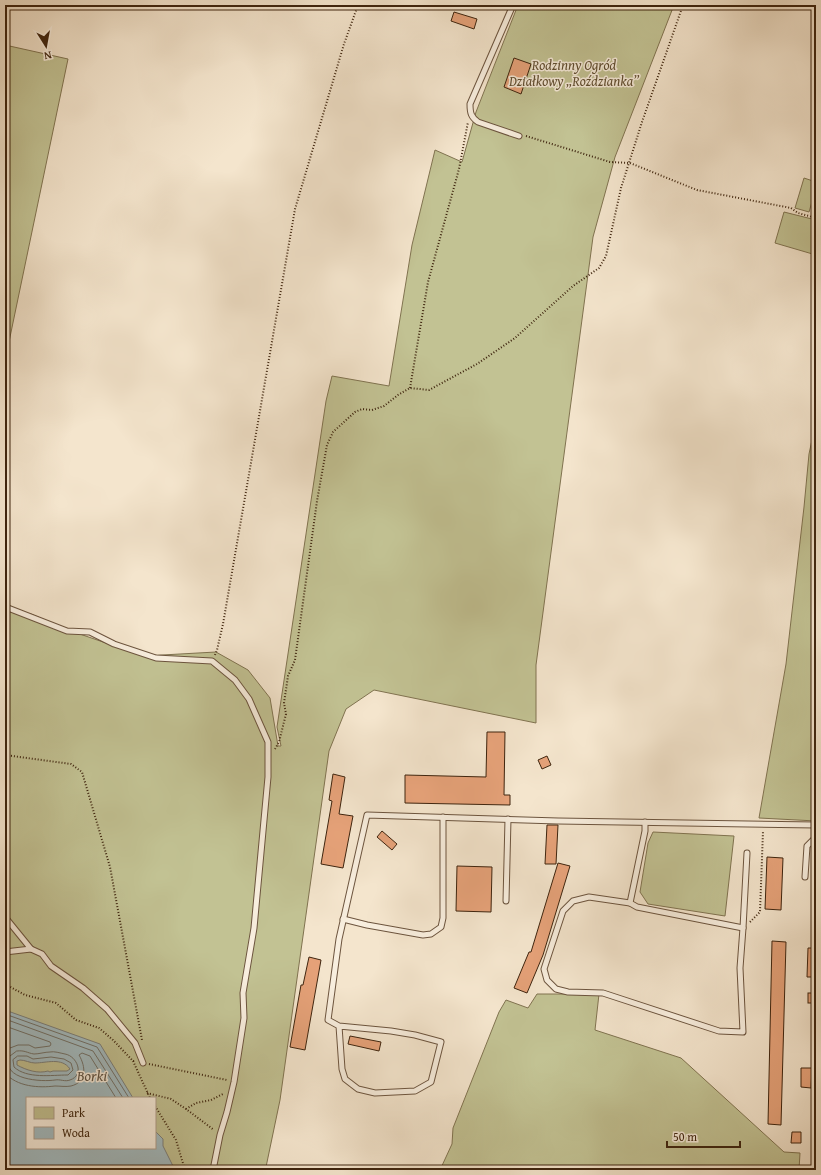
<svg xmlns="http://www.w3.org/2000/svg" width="821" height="1175" viewBox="0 0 821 1175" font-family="'Gentium Book Plus',serif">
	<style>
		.green { fill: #c2c293; stroke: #807350; fill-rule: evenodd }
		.water { fill: #a2bcc3; stroke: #7a7f7b; fill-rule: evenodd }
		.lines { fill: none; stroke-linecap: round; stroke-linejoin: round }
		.shore { stroke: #707068; stroke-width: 1 }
		.building { fill: #e6a279; stroke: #3e240e }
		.lane-casing { stroke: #6c543e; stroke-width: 7 }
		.path { stroke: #3e240e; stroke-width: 2; stroke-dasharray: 1 2; stroke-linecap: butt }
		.lane { stroke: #f8eede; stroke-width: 5 }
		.labels { text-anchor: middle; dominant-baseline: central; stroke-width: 3; stroke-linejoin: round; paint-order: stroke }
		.park-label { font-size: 14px; font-style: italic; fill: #5f4c2f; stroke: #f8eede }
		.water-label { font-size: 15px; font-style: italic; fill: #5c5244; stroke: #f8eede }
	</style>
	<rect width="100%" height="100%" fill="#f4e5cd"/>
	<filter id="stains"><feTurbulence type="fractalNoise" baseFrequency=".005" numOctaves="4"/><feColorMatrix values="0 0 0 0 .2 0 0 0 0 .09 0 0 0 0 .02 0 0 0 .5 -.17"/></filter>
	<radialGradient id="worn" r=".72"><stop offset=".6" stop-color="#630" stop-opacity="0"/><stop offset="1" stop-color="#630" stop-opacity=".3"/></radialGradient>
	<g class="green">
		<path d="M518 5H674L615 157 593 237 536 665V723L374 690 346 709 329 751 280 1100 266 1167 282 1170H5V611L31 614 71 631 144 656 216 652 248 670 270 698 278 746H281L277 727 326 401 332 376 389 386 412 245 435 150 462 162 476 112ZM27 1098H155V1148H27Z"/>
		<path d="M5 45 68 59 5 361Z"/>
		<path d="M804 178 816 182V188L809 212 795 208Z"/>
		<path d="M784 212 816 220V255L775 243Z"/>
		<path d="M816 421V821L759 818 786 664 804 507 809 454Z"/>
		<path d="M653 832 734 836 725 916 648 904 640 892 648 843Z"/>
		<path d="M537 994H599L595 1030 681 1058 784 1152 800 1153 799 1170H440L452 1144 453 1128 499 1012 506 1000 528 1008Z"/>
	</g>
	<path class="water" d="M5 1010 100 1044 133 1098H27V1148H155V1131L163 1139V1146L175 1170H5ZM20 1060C25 1060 30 1063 35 1063 46 1063 62 1057 70 1069L67 1071H53L50 1072 48 1071C38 1074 26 1070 17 1065V1061Z"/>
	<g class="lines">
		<g class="shore">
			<path d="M5 1014 97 1047 129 1098"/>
			<path d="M5 1019 93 1051 123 1098"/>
			<path d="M5 1026 50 1042 51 1044 50 1046 35 1048 29 1045H18L10 1048 5 1052"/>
			<path d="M17 1051C25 1050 27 1053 34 1054 39 1054 45 1052 50 1052 54 1051 60 1053 65 1054 77 1056 85 1075 70 1080 65 1082 60 1079 55 1080 42 1082 1 1080 9 1057Z"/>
			<path d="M18 1056H27L33 1059 51 1057 64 1059 71 1063 73 1070 68 1075C51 1075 27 1079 14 1067L13 1060Z"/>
			<path d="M5 1073C17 1087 39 1088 55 1086 60 1086 66 1087 71 1086 87 1082 86 1067 79 1055L82 1053 90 1056 116 1098"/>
		</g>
	</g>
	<g class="building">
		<path d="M454 12 477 19 474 29 451 21Z"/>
		<path d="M514 58 531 64 521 94 504 87Z"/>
		<path d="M487 732H505L504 795H510V805L405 803V775L486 777Z"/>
		<path d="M547 756 551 765 542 769 538 760Z"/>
		<path d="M333 774 345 777 339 814 353 816 343 868 321 864 332 801 329 800Z"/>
		<path d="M547 825H558L556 864H545Z"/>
		<path d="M382 831 397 844 392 850 377 837Z"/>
		<path d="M767 857 783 858 781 910 765 909Z"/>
		<path d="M558 863 570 866 543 955 527 993 514 988 529 952H531Z"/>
		<path d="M457 866 492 867 491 912 456 911Z"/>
		<path d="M772 941 786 942 781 1125 768 1124Z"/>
		<path d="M808 948H816V977H807Z"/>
		<path d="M309 957 321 960 305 1050 290 1047 301 985H303Z"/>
		<rect x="808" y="993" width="8" height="10"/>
		<path d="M350 1036 381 1042 379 1051 348 1044Z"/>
		<path d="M801 1068H812L811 1088 801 1087Z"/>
		<path d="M792 1132H801V1143H791Z"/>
	</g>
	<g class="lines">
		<defs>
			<g id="lane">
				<path d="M513 5 470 104C470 113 471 117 478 122L519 136"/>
				<path d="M5 608H8L67 631 90 632 114 644 156 658 212 661 235 680 249 699 268 742V777L254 928 243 993 244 1018 234 1082 227 1112 220 1135 213 1170"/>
				<path d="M645 822V831L630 903 637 907 743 928 747 853"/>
				<path d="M805 877 807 846 816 837"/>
				<path d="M506 901 508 819"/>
				<path d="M630 903 589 897 573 901 563 911 544 969 547 980 556 989 568 992 603 993 719 1031 743 1032 740 968 743 928"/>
				<path d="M5 917 31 949 42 954 51 966 83 988 107 1009 135 1043 143 1063"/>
				<path d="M343 919 367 925 423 935 431 934 441 927 443 918V817"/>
				<path d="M5 952 31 949"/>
				<path d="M339 1026 342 1069 345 1079 358 1089 375 1093 415 1091 431 1082 441 1042 415 1035 391 1031 339 1026 328 1020 339 939 367 815 558 821 816 825"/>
			</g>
		</defs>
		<use href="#lane" class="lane-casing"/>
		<g class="path">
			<path d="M526 136 610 162 630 163 697 190 791 208 798 213 816 218"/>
			<path d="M410 388 428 282 459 169 468 122"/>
			<path d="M215 655 217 650 223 624 295 209 344 44 358 5"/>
			<path d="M275 749 279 742 286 714 284 703 288 676 295 660 317 501 327 445 333 432 355 412 362 409 372 410 384 406 398 395 410 388 429 390 477 364 515 338 573 286 599 268 606 256 621 188 642 122 683 5"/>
			<path d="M5 755 71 764 82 772 110 867 142 1040"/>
			<path d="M750 922 760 912 763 831"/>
			<path d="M5 984 25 995 56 1003 76 1020 99 1028 113 1040 133 1061H135"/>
			<path d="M133 1061 150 1098"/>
			<path d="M149 1064 227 1080"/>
			<path d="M147 1093 171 1099 186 1109 214 1130"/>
			<path d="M155 1106 176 1140 185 1170"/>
			<path d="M186 1109 196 1103 211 1100 223 1094"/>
		</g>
		<use href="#lane" class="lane"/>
	</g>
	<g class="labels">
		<g class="park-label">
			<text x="574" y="65">Rodzinny Ogród<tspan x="574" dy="16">Działkowy „Roździanka”</tspan></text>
		</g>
		<g class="water-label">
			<text x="92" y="1075">Borki</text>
		</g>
	</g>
	<rect width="821" height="1175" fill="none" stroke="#f4e5cd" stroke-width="20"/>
	<rect x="6" y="6" width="809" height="1163" fill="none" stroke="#3e240e" stroke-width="2"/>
	<rect x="10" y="10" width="801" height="1155" fill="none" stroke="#3e240e"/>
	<rect x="26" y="1097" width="130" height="52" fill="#f8eede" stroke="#ae9d8b"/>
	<rect x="34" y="1107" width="20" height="12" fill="#c2c293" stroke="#ae9d8b"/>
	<text x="62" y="1117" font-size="12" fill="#3e240e">Park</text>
	<rect x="34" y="1127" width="20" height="12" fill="#a2bcc3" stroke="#ae9d8b"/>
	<text x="62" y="1137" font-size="12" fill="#3e240e">Woda</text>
	<g transform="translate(46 46) rotate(169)" stroke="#f8eede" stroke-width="3" paint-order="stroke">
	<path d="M0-3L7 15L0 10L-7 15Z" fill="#3e240e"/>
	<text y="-6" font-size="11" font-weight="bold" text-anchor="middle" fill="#3e240e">N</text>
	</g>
	<path d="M667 1141v6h73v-6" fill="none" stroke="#3e240e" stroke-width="2"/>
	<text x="673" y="1141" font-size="12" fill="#3e240e" stroke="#f8eede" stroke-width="3" paint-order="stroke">50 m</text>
	<rect width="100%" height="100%" filter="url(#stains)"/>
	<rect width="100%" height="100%" fill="url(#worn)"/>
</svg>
